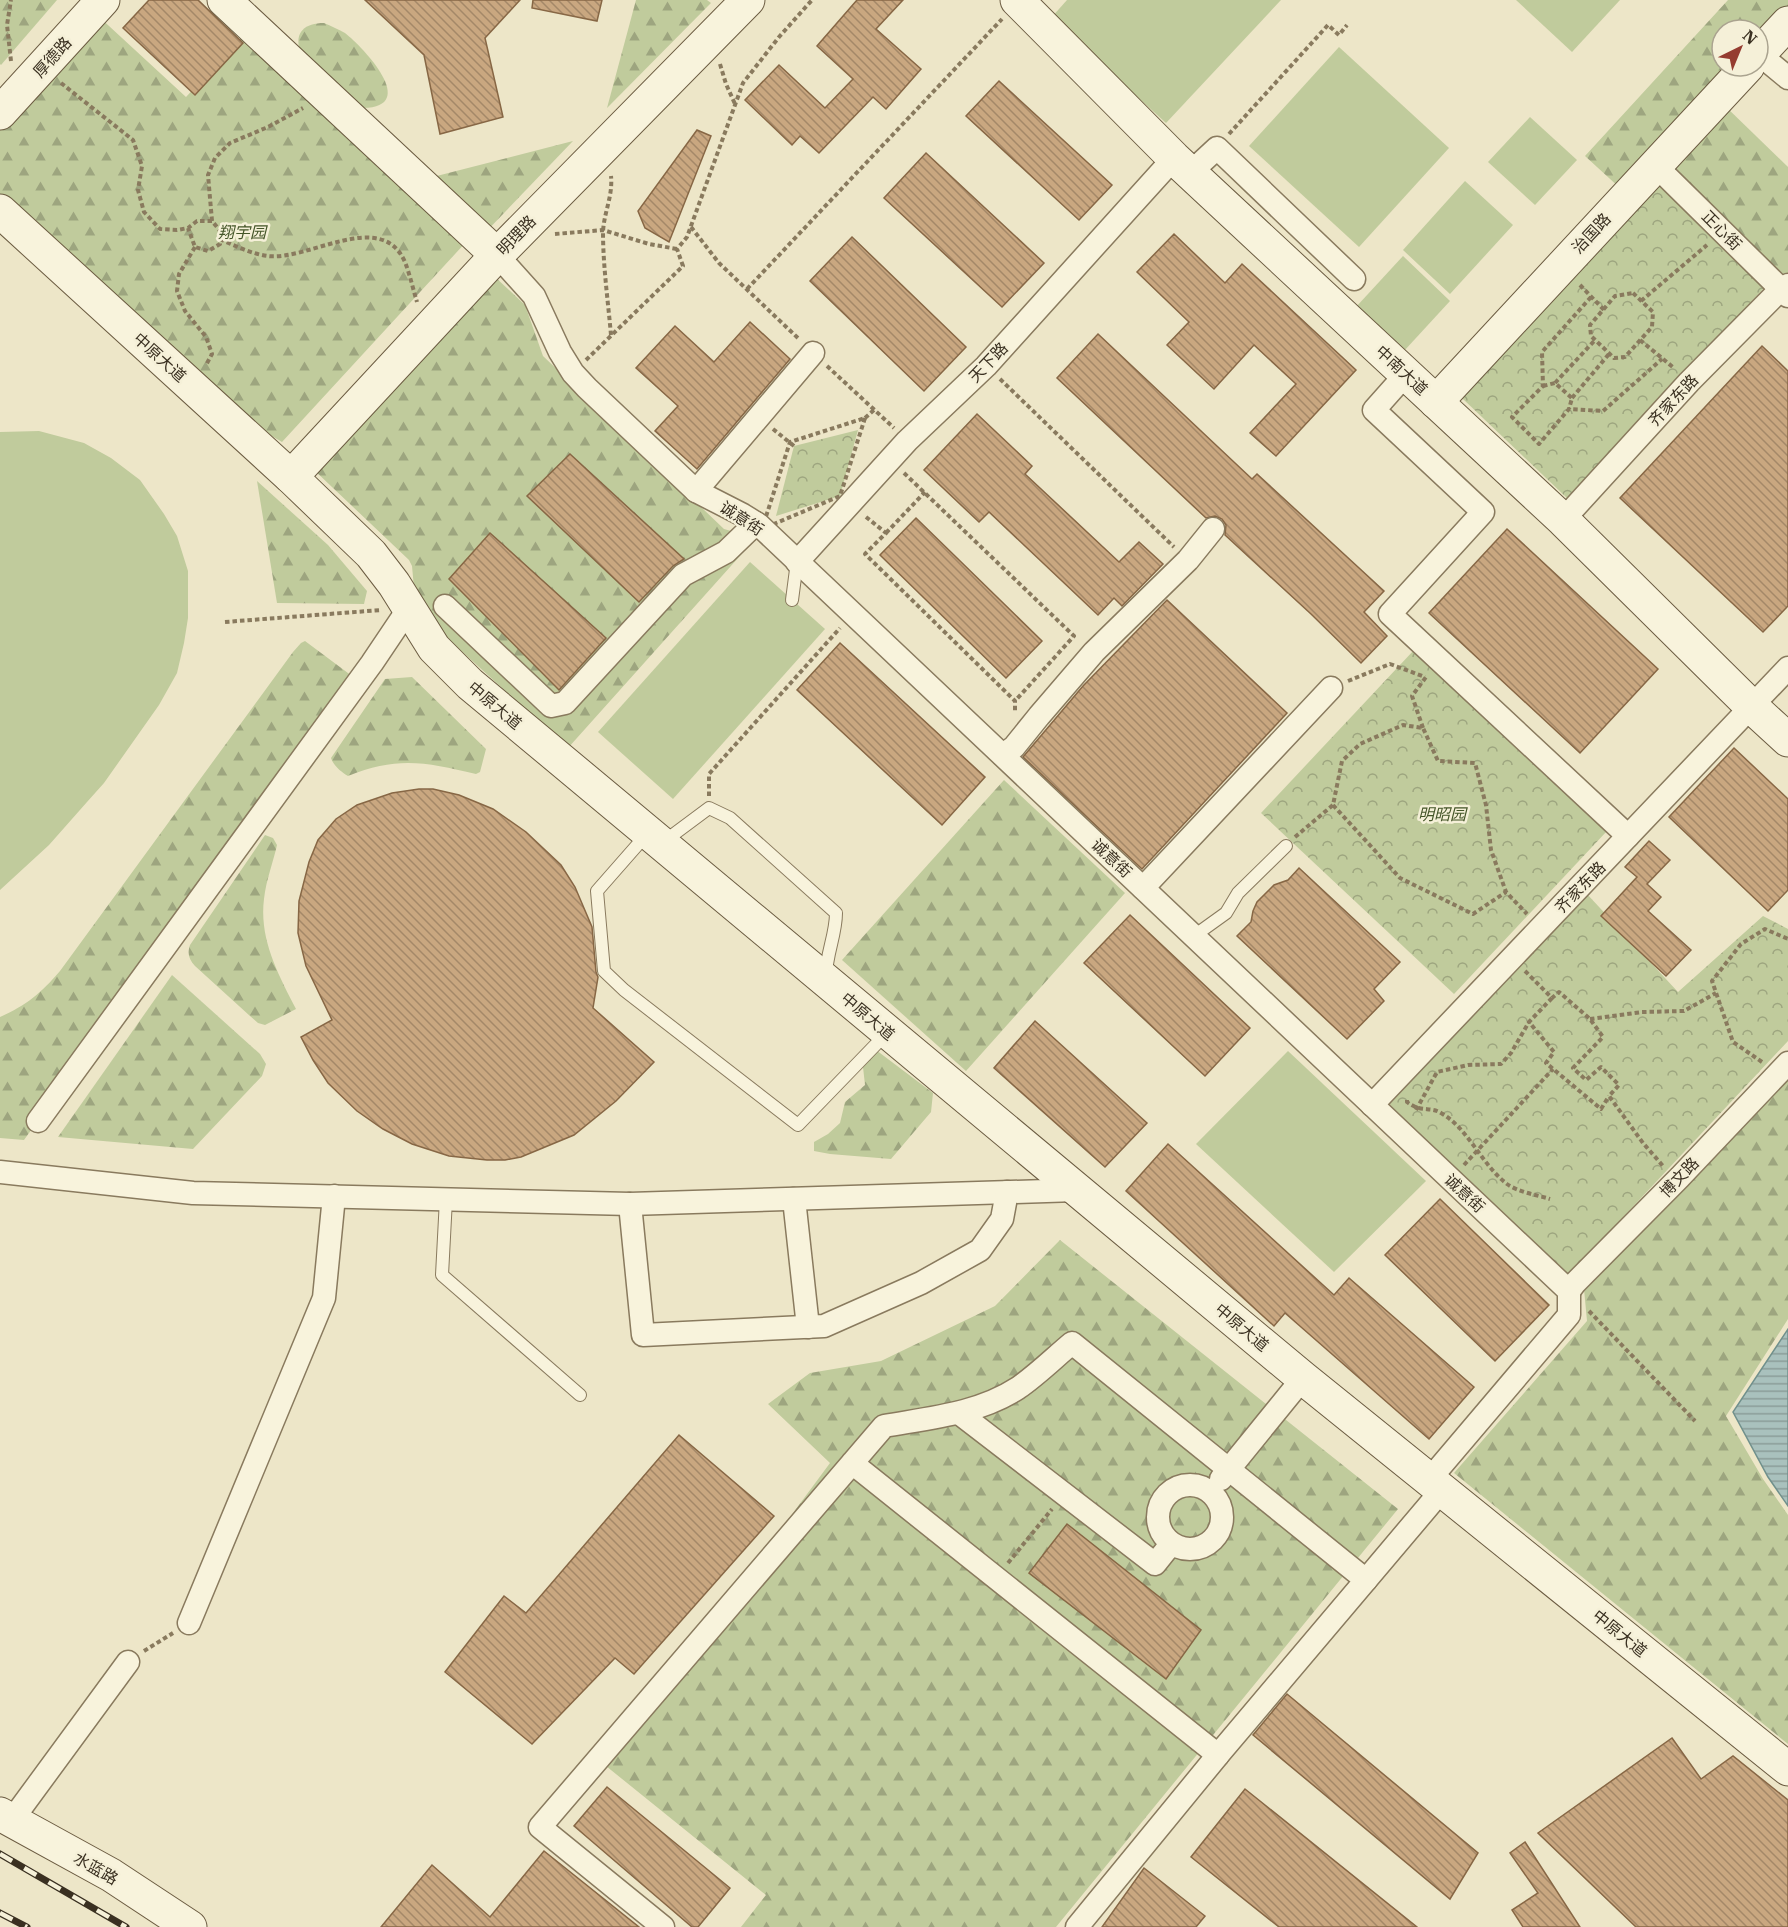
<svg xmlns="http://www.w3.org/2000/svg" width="1788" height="1927" viewBox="0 0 1788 1927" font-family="'IBM Plex Serif','Noto Sans SC',serif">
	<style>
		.forest { fill: url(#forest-firs) }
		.park { fill: url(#park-crowns) }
		.garden { fill: #c0cb9c }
		.water { fill: url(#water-rules); stroke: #70908c; stroke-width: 1.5 }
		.building { fill: url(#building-back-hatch); stroke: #876745; stroke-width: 1.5 }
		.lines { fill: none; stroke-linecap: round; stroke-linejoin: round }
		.lane-casing { stroke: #897a5e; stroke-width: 14 }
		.street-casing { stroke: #897a5e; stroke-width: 25 }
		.secondary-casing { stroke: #6b5b41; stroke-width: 35 }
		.path { stroke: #897a5e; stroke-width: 4; stroke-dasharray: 4.5 3; stroke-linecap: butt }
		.lane { stroke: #f8f3dc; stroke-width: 12 }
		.street { stroke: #f8f3dc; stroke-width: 22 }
		.secondary { stroke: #f8f3dc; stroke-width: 33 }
		.rail-casing { stroke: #3a3021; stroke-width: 7 }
		.rail { stroke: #f5f0d8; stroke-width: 4.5; stroke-dasharray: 14; stroke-linecap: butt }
		.labels { text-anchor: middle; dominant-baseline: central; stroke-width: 5; stroke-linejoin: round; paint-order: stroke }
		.street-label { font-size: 16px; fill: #3a3021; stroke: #f5f0d8 }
		.park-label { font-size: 16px; font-style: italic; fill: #445528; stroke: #f5f0d8 }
	</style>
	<defs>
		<pattern id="forest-firs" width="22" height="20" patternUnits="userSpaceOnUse" patternTransform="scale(1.5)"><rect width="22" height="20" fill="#c0cb9c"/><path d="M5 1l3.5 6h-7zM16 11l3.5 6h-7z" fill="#9da57f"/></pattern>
		<pattern id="park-crowns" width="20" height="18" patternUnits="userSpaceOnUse" patternTransform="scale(1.5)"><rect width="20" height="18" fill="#c0cb9c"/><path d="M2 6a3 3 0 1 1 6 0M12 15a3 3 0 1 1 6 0" fill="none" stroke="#9da57f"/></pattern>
		<pattern id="water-rules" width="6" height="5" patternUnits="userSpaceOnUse" patternTransform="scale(1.5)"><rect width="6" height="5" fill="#a9c1bd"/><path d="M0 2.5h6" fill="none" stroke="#8b9d99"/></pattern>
		<pattern id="building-back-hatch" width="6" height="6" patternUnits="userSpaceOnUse" patternTransform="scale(1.5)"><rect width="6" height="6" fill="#c9a780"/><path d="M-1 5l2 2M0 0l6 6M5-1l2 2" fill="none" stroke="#a48868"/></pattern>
	</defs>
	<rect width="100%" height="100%" fill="#ede6c8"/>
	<g class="forest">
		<path d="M0 0H57L1 65 0 64Z"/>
		<path d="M636 0H707L711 3 607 108Z"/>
		<path d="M1728 0H1788V11L1758 43V30H1722V66H1736L1621 189 1585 156Z"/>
		<path d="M96 14 186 97 244 35 467 241 282 442 199 393 0 205V118Z"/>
		<path d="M324 23C331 26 338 29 345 33 363 47 420 107 363 108L300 51C294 32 305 23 324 23Z"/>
		<path d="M1722 103 1788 167V278L1663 165Z"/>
		<path d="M573 141 482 236 421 180Z"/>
		<path d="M493 275 525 305 543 356 724 529 756 538 568 748 434 626 414 588 412 566 409 560 313 469Z"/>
		<path d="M257 481 328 545 367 591 364 604 277 603Z"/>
		<path d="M305 641 356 679 24 1140 0 1138V1017C27 1005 41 993 60 971L293 652 301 643Z"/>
		<path d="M412 677 486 749 480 772 476 774C426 762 397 756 348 776 341 772 333 765 331 758L385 679Z"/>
		<path d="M1004 780 1125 893 966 1071 842 960Z"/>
		<path d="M265 835 273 838 277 845C273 863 266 880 264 899 259 939 278 974 296 1009L265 1025 258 1023 250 1016 195 966C189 959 187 954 190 945Z"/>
		<path d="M172 975 260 1054 266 1064 262 1076 193 1149 58 1137Z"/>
		<path d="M876 1050 933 1093 931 1112 891 1159 830 1154 814 1151V1142L828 1134 840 1123 845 1102 865 1085 863 1067Z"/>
		<path d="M1788 1074V1319L1726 1416 1763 1479 1788 1515V1744L1454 1473 1587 1321 1584 1289Z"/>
		<path d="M1060 1240 1398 1509 1056 1927H741L766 1895 606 1766 830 1463 768 1404 810 1373 881 1361 995 1306Z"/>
	</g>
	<g class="park">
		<path d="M1641 167 1766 286 1568 499 1443 380Z"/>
		<path d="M858 430 840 496 776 516 794 446Z"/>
		<path d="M1429 634 1622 815 1454 994 1261 813Z"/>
		<path d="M1587 894 1678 992 1763 916 1788 929V1041L1568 1276 1385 1105Z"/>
	</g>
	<g class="garden">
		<path d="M1067 0H1281L1166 123 1051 18Z"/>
		<path d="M1516 0H1620L1572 52Z"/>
		<path d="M1339 47 1449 148 1359 247 1249 146Z"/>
		<path d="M1530 117 1577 160 1535 205 1488 162Z"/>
		<path d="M1465 181 1513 225 1450 294 1403 250Z"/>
		<path d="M1403 256 1450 301 1404 351 1356 307Z"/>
		<path d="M39 431 84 443 111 458 140 480 164 514 177 536 188 571V618L184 643 177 673 159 705 104 783 87 802 49 845 0 890V432Z"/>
		<path d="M750 562 825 629 673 799 598 732Z"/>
		<path d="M1288 1051 1426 1181 1334 1272 1196 1144Z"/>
	</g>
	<path class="water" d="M1788 1329V1506L1768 1477 1733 1412Z"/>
	<g class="building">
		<path d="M149 0H198L243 43 195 95 123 28Z"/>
		<path d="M365 0H520L485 38 503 117 440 134 424 55Z"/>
		<path d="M533 0H602L597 21 532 8Z"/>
		<path d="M857 0H903L876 29 921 69 886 109 873 97 819 153 800 136 792 145 745 100 779 65 825 108 853 79 817 46Z"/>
		<path d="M999 81 1112 185 1079 220 966 116Z"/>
		<path d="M697 130 711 136 669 242 645 228 638 211Z"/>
		<path d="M926 153 1044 263 1002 307 884 198Z"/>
		<path d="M1174 234 1225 283 1242 264 1356 370 1276 456 1250 433 1296 384 1254 345 1214 389 1167 345 1189 322 1137 272Z"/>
		<path d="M852 237 966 347 924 391 810 281Z"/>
		<path d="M750 322 790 359 697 469 655 431 678 406 636 368 675 326 714 362Z"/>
		<path d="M1098 334 1252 479 1257 474 1384 591 1364 612 1387 636 1361 663 1311 614 1225 535 1226 525 1222 519 1215 516 1206 518 1057 378Z"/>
		<path d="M1762 346 1788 371V606L1763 632 1620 498Z"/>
		<path d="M977 414 1032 466 1025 474 1119 562 1139 542 1163 564 1122 606 1114 598 1098 615 989 512 979 522 924 470Z"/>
		<path d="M570 454 684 559 673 566 639 602 527 496Z"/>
		<path d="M916 518 1042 641 1006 678 880 555Z"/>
		<path d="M1507 529 1658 669 1580 753 1429 613Z"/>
		<path d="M490 533 606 638 559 690 449 579Z"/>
		<path d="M1167 600 1287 713 1142 869 1023 757 1083 686Z"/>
		<path d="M840 643 985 777 942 825 797 690Z"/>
		<path d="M1734 748 1788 799V890L1768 911 1669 817Z"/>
		<path d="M419 789H433L459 795 493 809 526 832 561 865 575 887 592 927 596 972 598 977 593 1008 654 1062 616 1101 574 1135 521 1157 505 1160H487L449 1156 412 1144 383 1129 357 1111 328 1083 313 1060 301 1037 332 1020 306 966 298 933 299 901 309 862 318 840 336 819 357 805 392 793Z"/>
		<path d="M1649 841 1670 860 1647 884 1661 897 1648 911 1691 950 1666 976 1601 916 1637 877 1625 867Z"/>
		<path d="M1299 868 1400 962 1374 989 1384 1001 1347 1039 1237 936 1251 922 1253 911 1257 902 1274 885 1288 880Z"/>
		<path d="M1130 915 1250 1028 1205 1076 1084 963Z"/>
		<path d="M1035 1021 1147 1123 1105 1167 994 1068Z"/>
		<path d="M1168 1144 1334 1295 1349 1278 1474 1387 1429 1439 1285 1313 1274 1326 1126 1191Z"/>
		<path d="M1440 1199 1549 1305 1495 1361 1385 1255Z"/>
		<path d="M679 1435 774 1516 634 1674 615 1658 532 1744 445 1672 504 1596 526 1613Z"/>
		<path d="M1067 1524 1201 1630 1166 1679 1029 1573Z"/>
		<path d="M1287 1694 1478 1853 1450 1899 1253 1735Z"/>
		<path d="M1672 1738 1701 1779 1733 1756 1788 1800V1927H1636L1538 1833Z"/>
		<path d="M607 1787 730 1888 698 1927H692L574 1826Z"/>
		<path d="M1245 1789 1417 1927H1279L1191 1857Z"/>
		<path d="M1525 1842 1580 1927H1523L1512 1910 1538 1893 1510 1853Z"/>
		<path d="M544 1851 639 1927H381L432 1865 490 1917Z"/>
		<path d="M1144 1868 1205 1916 1196 1927H1102Z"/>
	</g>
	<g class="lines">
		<defs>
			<g id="lane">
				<path d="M792 600 797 562"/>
				<path d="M647 834 597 891 604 971 624 990 798 1125 887 1033"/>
				<path d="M662 843 709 808 730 818 836 913C836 935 826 954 826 976"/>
				<path d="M1194 936 1226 913 1238 893 1286 846"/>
				<path d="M446 1199 442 1275 580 1395"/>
			</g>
			<g id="street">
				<path d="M1759 54 1788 78"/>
				<path d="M1655 165 1788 296"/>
				<path d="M1190 173 1217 148 1354 279"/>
				<path d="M497 255 534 296 560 352 573 373 587 388 696 491 743 515 759 525 1569 1291V1315L1429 1480"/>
				<path d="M1406 374 1374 410 1483 512 1390 614 1628 836"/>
				<path d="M696 491 813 353"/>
				<path d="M1563 520 1689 382 1781 289 1788 285"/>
				<path d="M797 562 907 441 986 366 1174 158"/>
				<path d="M445 606 551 706 565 703 683 575 726 552 756 523"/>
				<path d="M1003 755 1014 747 1039 716 1094 652 1188 560 1213 529"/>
				<path d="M1143 888 1331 688"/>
				<path d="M1372 1105 1788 668"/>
				<path d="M38 1121 372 663 409 608"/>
				<path d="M0 1172 193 1193 630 1204 1077 1190"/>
				<path d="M794 1199 808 1327"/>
				<path d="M630 1204 643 1335 824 1326 921 1283 980 1250 1002 1219 1007 1192"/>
				<path d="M1569 1291 1575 1283 1680 1177 1788 1063"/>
				<path d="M959 1413 1155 1564 1171 1544"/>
				<path d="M1221 1479 1303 1378"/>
				<circle cx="1190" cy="1517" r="32"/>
				<path d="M1366 1580 1442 1490"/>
				<path d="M189 1623 324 1298 334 1196"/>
				<path d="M12 1820 128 1662"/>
				<path d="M663 1927 540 1827 884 1426C929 1418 978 1414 1018 1388 1037 1375 1054 1358 1072 1343L1366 1580 1218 1755 852 1463"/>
				<path d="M1077 1927 1218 1755"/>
			</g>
			<g id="secondary">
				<path d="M224 0 497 255"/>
				<path d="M1017 0 1174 158 1563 520 1752 707 1788 740"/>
				<path d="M1758 55 1788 23"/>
				<path d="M0 113 103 0"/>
				<path d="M0 211 291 477 371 554 394 584 434 648 470 684 1303 1378 1788 1769"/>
				<path d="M1436 402 1748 66"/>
				<path d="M291 477 497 255 748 0"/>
				<path d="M0 1814 111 1875 190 1927"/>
			</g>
		</defs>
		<use href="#lane" class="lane-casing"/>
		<use href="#street" class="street-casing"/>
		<use href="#secondary" class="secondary-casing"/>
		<g class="path">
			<path d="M11 61 7 25 11 0"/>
			<path d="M720 64 726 84 735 104"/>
			<path d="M61 83 133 140 142 166 138 190 144 212 160 229 177 230 188 228 197 221H212L221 232 220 244 208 251 195 247 188 228"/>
			<path d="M1229 134 1328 25 1339 35 1347 25"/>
			<path d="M212 221 208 175 215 158 230 143 268 127 303 108"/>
			<path d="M691 227 719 263 800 340"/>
			<path d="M555 234 603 230 649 244 677 249"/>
			<path d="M220 239C235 246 252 254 268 256 309 261 381 208 405 262 410 275 413 289 417 302"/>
			<path d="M195 247 179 274 177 291 185 311 206 337 212 354 206 365"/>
			<path d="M1580 285 1604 310"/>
			<path d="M747 289 1002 19"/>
			<path d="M1633 293 1653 312 1652 327 1625 357 1614 358 1591 336 1590 325 1615 296Z"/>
			<path d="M1591 297 1542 352 1543 386 1512 417 1539 444 1569 409 1603 411 1662 359"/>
			<path d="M1641 301 1707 245"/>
			<path d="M611 335C608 301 603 266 603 232 604 212 613 196 611 176"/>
			<path d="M1640 340 1674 368"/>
			<path d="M586 360 683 266 677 249 687 237 743 83 779 37 812 0"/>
			<path d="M827 366 894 428"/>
			<path d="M1000 379 1174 547"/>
			<path d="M1555 383 1595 340"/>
			<path d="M1543 386 1555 383 1572 398 1569 409"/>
			<path d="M1572 398 1609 354"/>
			<path d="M865 418 840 496 762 529 790 442Z"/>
			<path d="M865 418 875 409"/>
			<path d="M773 429 794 446"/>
			<path d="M904 473 1074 636 1015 701"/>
			<path d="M866 517 886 533 865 554 1015 701V713"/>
			<path d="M886 533 925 492"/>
			<path d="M225 622 381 610"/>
			<path d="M1348 681 1390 664 1425 677"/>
			<path d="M1423 728 1412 696 1426 677"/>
			<path d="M709 796V774L840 628"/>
			<path d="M1333 805 1400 878 1473 914 1506 892"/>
			<path d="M1295 837 1333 805 1342 761 1360 744 1403 725 1423 728 1438 761 1475 763 1486 805 1491 850 1506 892 1527 914"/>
			<path d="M1525 971 1552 998 1559 992 1590 1019 1603 1037 1573 1068 1586 1080 1601 1067 1619 1085 1609 1096 1643 1143 1663 1166"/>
			<path d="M1552 998 1529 1022 1554 1052 1546 1063 1601 1109 1609 1096"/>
			<path d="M1590 1019 1642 1012 1684 1011 1716 993"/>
			<path d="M1762 1062 1733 1042 1712 981 1741 944 1765 929 1788 939"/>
			<path d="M1407 1100V1102C1421 1113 1430 1106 1441 1113 1469 1129 1481 1164 1507 1184 1518 1192 1537 1195 1550 1199"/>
			<path d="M1416 1110 1437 1072 1468 1065 1501 1064 1511 1053 1529 1022"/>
			<path d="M1464 1165 1553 1069"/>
			<path d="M1589 1311 1695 1421"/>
			<path d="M1008 1563 1052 1509"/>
			<path d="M144 1651 173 1633"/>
		</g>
		<use href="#lane" class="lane"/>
		<use href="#street" class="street"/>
		<use href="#secondary" class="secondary"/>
		<defs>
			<g id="rail">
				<path d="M0 1854 126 1927"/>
				<path d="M0 1913 27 1927"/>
			</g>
		</defs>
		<use href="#rail" class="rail-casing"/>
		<use href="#rail" class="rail"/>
	</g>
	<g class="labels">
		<g class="street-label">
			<text transform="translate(52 57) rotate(-48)">厚德路</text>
			<text transform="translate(1722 230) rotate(45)">正心街</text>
			<text transform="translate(1591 233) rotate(-47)">治国路</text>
			<text transform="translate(516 235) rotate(-46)">明理路</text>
			<text transform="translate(160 357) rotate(42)">中原大道</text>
			<text transform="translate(988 362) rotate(-46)">天下路</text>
			<text transform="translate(1402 370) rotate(43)">中南大道</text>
			<text transform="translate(1673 400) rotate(-47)">齐家东路</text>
			<text transform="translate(742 518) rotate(33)">诚意街</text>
			<text transform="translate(495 705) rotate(40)">中原大道</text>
			<text transform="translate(1112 858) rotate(43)">诚意街</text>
			<text transform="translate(1580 887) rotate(-46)">齐家东路</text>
			<text transform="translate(868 1016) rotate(40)">中原大道</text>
			<text transform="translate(1679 1177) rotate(-46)">博文路</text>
			<text transform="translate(1465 1193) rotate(43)">诚意街</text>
			<text transform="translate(1242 1327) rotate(40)">中原大道</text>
			<text transform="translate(1620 1633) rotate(39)">中原大道</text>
			<text transform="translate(96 1868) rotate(30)">水蓝路</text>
		</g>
		<g class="park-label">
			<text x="242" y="232">翔宇园</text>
			<text x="1442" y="814">明昭园</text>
		</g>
	</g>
	<g transform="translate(1740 48) rotate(43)"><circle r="28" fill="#f5f0d8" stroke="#aaa38f" stroke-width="1.5"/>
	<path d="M0-4.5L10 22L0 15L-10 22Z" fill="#953c30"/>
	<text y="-9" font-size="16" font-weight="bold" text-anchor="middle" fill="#3a3021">N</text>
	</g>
</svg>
